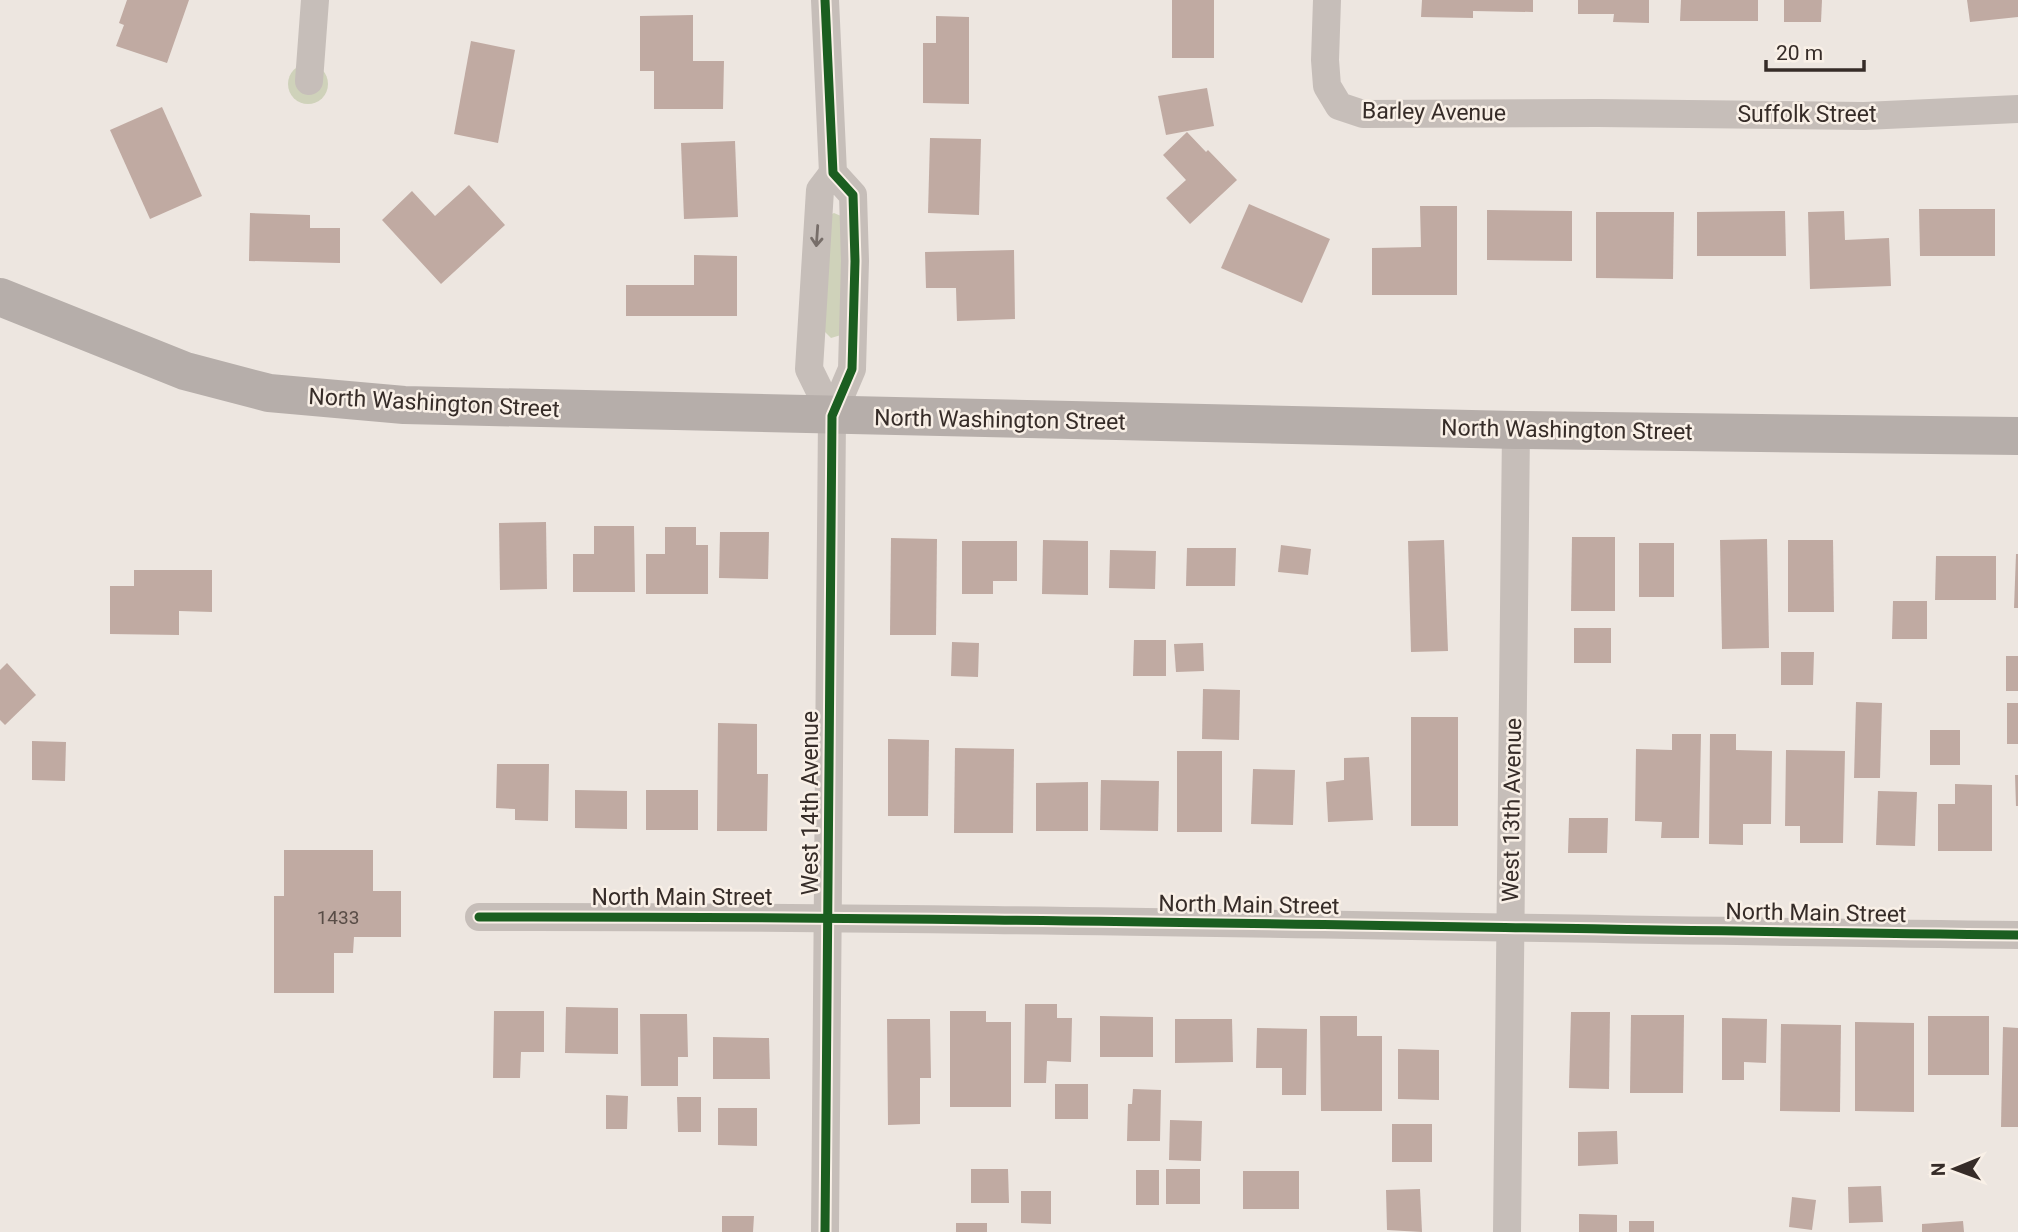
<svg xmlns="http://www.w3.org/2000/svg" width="2018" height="1232" viewBox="0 0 2018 1232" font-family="Roboto,sans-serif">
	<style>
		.green { fill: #cfd2ba }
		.building { fill: #c0aaa2 }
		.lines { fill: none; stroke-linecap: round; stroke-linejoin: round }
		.street { stroke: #c6beb9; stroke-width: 28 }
		.secondary { stroke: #b6aeaa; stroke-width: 38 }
		.cycleway-casing { stroke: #f9f0e7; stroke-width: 13 }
		.cycleway { stroke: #1b5e20; stroke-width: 9 }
		.oneway { stroke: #776e69 }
		.labels { text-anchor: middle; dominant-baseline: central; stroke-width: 5; stroke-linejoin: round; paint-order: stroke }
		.number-label { font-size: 19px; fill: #584c46 }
		.street-label { font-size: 23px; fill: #362c28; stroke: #f9f0e7 }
	</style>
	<rect width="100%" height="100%" fill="#ede6e0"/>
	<g class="green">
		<circle cx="308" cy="84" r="20"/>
		<path d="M834 213 841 216 842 230 841 335 831 338 824 331 830 215Z"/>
	</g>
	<g class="building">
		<path d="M127 0H189L167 63 116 46 124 25 119 23Z"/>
		<rect x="1172" y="0" width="42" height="58"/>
		<path d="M1422 0H1533V12L1473 11V18L1421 17Z"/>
		<path d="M1578 0H1649V23L1613 22 1614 14H1578Z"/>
		<path d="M1681 0H1758V21H1680Z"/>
		<path d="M1784 0H1822L1821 22H1784Z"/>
		<path d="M1967 0H2018V17L1970 22Z"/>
		<path d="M693 15V61H724L723 109H654V71H640V16Z"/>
		<path d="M936 16 969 17V104L923 103V43H936Z"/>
		<path d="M471 41 515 50 498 143 454 134Z"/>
		<path d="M1207 88 1214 126 1166 135 1158 96Z"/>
		<path d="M162 107 202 196 150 219 110 130Z"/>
		<path d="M1187 132 1206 152 1208 150 1237 180 1190 224 1166 198 1186 180 1163 155Z"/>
		<path d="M930 138 981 139 979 215 928 213Z"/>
		<path d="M735 141 738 217 684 219 681 143Z"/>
		<path d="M469 185 505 225 441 284 382 220 412 191 435 216Z"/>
		<path d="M1249 204 1330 239 1302 303 1221 268Z"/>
		<path d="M1420 206H1457V295H1372V248L1421 247Z"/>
		<path d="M1919 209H1995V256H1920Z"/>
		<path d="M1487 210 1572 211V261L1487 260Z"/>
		<path d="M1785 211 1786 256H1697V212Z"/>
		<path d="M1844 211 1845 240 1889 238 1891 286 1810 289 1808 212Z"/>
		<path d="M1596 212H1674L1673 279 1596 278Z"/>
		<path d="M250 213 310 215V228H340V263L249 261Z"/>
		<path d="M1014 250 1015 319 957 321 956 288H926L925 252Z"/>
		<path d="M694 255 737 256V316H626V285H694Z"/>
		<path d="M546 522 547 589 500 590 499 523Z"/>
		<path d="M594 526H634L635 592H573V554H594Z"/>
		<path d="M665 527H696V545H708V594H646V554H665Z"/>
		<path d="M720 532H769L768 579 719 578Z"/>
		<path d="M1572 537H1615V611H1571Z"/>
		<path d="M891 538 937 539 936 635H890Z"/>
		<path d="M1767 539 1769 648 1722 649 1720 540Z"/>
		<path d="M1043 540 1088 541V595L1042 594Z"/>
		<path d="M1444 540 1448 651 1411 652 1408 541Z"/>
		<path d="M1788 540H1833L1834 612H1788Z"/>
		<path d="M962 541H1017V581H993V594H962Z"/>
		<rect x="1639" y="543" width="35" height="54"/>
		<path d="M1281 545 1311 549 1308 575 1278 572Z"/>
		<path d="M1187 548H1236L1235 586H1186Z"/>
		<path d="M1110 550 1156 551 1155 589 1109 588Z"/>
		<path d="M2016 554H2018V608H2014Z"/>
		<path d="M1936 556H1996V600H1935Z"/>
		<path d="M134 570H212V612L179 611V635L110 634V586H134Z"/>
		<path d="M1893 601H1927V639H1892Z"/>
		<rect x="1574" y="628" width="37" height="35"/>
		<path d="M1134 640H1166V676H1133Z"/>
		<path d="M952 642 979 643 978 677 951 676Z"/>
		<path d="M1203 643 1204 671 1176 672 1174 644Z"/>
		<path d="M1781 652H1814L1813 685H1781Z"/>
		<rect x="2006" y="656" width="12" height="35"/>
		<path d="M7 663 36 695 5 725 0 720V670Z"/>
		<path d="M1203 689 1240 690 1239 740 1202 739Z"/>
		<path d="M1856 702 1882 703 1880 778H1854Z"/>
		<rect x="2007" y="703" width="11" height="41"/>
		<rect x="1411" y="717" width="47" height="109"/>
		<path d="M718 723 757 724V774H768L767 831H717Z"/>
		<rect x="1930" y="730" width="30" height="35"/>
		<path d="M1672 734H1701L1699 838H1661L1662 822 1635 821 1636 749 1672 750Z"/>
		<path d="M1710 734H1736V750L1772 751 1771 824H1743V845L1709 844Z"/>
		<path d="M888 739 929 740 928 816H888Z"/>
		<path d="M32 741 66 742 65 781 32 780Z"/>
		<path d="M955 748 1014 749 1013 833H954Z"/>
		<path d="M1786 750 1845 751 1843 843H1800V826H1785Z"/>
		<rect x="1177" y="751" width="45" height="81"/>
		<path d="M1369 757 1373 820 1328 822 1326 782 1344 780V758Z"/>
		<path d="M497 764H549L548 821 515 820V809L496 808Z"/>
		<path d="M1253 769 1295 770 1293 825 1251 824Z"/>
		<path d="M2015 775H2018V806H2016Z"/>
		<path d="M1101 780 1159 781 1158 831 1100 830Z"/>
		<path d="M1088 782V831H1036V783Z"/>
		<path d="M1955 784 1992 785V851H1938V804H1955Z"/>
		<path d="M575 790 627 791V829L575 828Z"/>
		<rect x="646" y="790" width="52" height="40"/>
		<path d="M1878 791 1917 792 1915 846 1876 845Z"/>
		<path d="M1569 818H1608L1607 853H1568Z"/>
		<path d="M284 850H373V891H401V937H354L353 953H334V993H274V896H284Z"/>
		<path d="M1025 1004H1057V1018H1072L1071 1062 1047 1061 1046 1083H1024Z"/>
		<path d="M566 1007 618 1008V1054L565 1053Z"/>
		<path d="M494 1011H544V1052H521L520 1078H493Z"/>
		<path d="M950 1011H986V1022H1011V1107H950Z"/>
		<path d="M1571 1012H1610L1609 1089 1569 1088Z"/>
		<path d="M640 1014H687L688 1057H678V1086H641Z"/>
		<path d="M1631 1015H1684L1683 1093H1630Z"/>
		<path d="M1100 1016 1153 1017V1057H1100Z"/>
		<path d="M1320 1016H1357V1036H1382V1111H1321Z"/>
		<rect x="1928" y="1016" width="61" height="59"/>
		<path d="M1722 1018 1767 1019 1766 1063 1744 1062V1080H1722Z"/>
		<path d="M887 1019H930L931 1078H920V1124L888 1125Z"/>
		<path d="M1175 1019H1232L1233 1062 1175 1063Z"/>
		<path d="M1855 1022 1914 1023V1112L1855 1111Z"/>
		<path d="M1781 1024 1841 1025 1840 1112 1780 1111Z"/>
		<path d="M2003 1027 2018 1028V1127H2001Z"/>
		<path d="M1257 1028 1307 1029 1306 1095H1282V1068H1256Z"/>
		<path d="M713 1037 769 1038 770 1079H713Z"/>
		<path d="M1398 1049 1439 1050V1100L1398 1099Z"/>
		<rect x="1055" y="1084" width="33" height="35"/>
		<path d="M1133 1089 1161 1090 1160 1141H1127L1128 1104H1132Z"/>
		<path d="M606 1095 628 1096 627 1129H606Z"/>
		<path d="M677 1097H701V1132H678Z"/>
		<path d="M718 1108H757V1146L718 1145Z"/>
		<path d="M1170 1120 1202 1121 1201 1161 1169 1160Z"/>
		<rect x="1392" y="1124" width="40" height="38"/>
		<path d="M1617 1131 1618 1164 1578 1166V1132Z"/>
		<path d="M971 1169H1008L1009 1203H971Z"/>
		<rect x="1166" y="1169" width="34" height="35"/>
		<rect x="1136" y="1170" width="23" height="35"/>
		<rect x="1243" y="1171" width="56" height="38"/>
		<path d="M1881 1186 1883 1222 1849 1223 1848 1187Z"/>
		<path d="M1420 1189 1422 1232 1387 1230 1386 1190Z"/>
		<path d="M1021 1191H1051V1224L1021 1223Z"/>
		<path d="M1792 1197 1816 1200 1812 1230 1789 1227Z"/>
		<path d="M1579 1214 1617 1215V1232H1579Z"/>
		<path d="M722 1216H754L753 1232H722Z"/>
		<rect x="1629" y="1221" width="25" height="11"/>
		<path d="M1963 1221 1964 1232H1922V1224Z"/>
		<rect x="956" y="1223" width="31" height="9"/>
	</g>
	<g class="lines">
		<g class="street">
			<path d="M825 0 833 173 853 195 855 261 852 369 832 416 825 1232"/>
			<path d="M1327 0 1325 60 1327 86 1339 106 1363 114 1597 113 1864 116 2018 109"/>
			<path d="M309 81 315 0"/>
			<path d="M832 416 809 369 820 190 833 173"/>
			<path d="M479 917C992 916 1505 929 2018 935"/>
			<path d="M1507 1232 1516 430"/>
		</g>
		<path class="secondary" d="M0 297 185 371 269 393 404 405 1516 430 2018 436"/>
		<defs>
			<g id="cycleway">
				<path d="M825 0 833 173 853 195 855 261 852 369 832 416 825 1232"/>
				<path d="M479 917C992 916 1505 929 2018 935"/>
			</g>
		</defs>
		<use href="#cycleway" class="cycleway-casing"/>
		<use href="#cycleway" class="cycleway"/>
	</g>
	<defs><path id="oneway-shaft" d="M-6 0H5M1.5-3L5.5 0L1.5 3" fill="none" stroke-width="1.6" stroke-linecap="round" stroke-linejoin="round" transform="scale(1.75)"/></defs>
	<use class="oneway" href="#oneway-shaft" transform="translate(817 236) rotate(94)"/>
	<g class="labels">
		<g class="number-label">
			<text x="338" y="917">1433</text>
		</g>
		<g class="street-label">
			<text transform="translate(1434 112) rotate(1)">Barley Avenue</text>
			<text x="1807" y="114">Suffolk Street</text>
			<text transform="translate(434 403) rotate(3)">North Washington Street</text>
			<text transform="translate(1000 420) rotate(1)">North Washington Street</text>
			<text transform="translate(1567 430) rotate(1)">North Washington Street</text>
			<text transform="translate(810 803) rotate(-90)">West 14th Avenue</text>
			<text transform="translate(1512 810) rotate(-89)">West 13th Avenue</text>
			<text x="682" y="897">North Main Street</text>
			<text transform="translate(1249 905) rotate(1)">North Main Street</text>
			<text transform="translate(1816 913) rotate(1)">North Main Street</text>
		</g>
	</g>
	<g transform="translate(1955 1169) rotate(269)" stroke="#f9f0e7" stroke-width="5" paint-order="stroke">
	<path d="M0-5L12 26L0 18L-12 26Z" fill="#362c28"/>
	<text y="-10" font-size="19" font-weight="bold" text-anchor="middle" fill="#362c28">N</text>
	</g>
	<path d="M1766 60v10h98v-10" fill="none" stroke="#362c28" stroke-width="3.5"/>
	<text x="1776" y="60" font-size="21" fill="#362c28" stroke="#f9f0e7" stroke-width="5" paint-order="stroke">20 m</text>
</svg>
